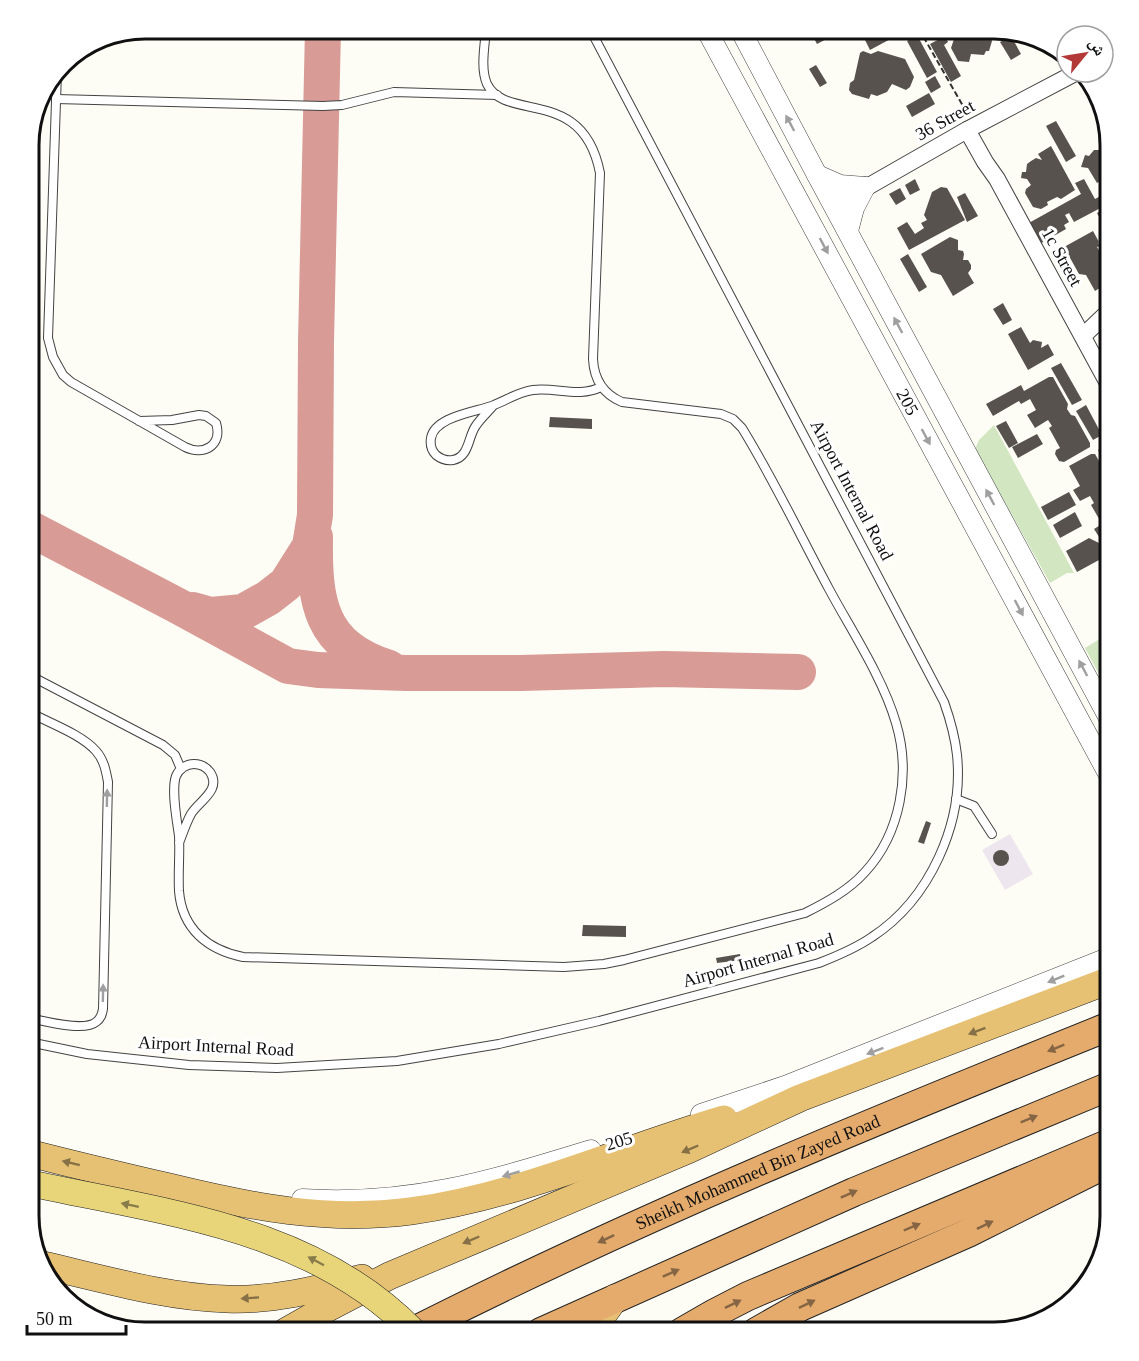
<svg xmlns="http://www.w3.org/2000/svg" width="1139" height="1361" viewBox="0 0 1139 1361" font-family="'Times New Roman','Noto Naskh Arabic',serif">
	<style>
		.industrial { fill: #ede6ee }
		.green { fill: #d2e6c1 }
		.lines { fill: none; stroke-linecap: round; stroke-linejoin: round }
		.taxiway { stroke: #d89b96; stroke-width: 36 }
		.building { fill: #58524e }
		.service-casing { stroke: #434343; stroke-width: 10 }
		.minor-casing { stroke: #434343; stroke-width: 18 }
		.tertiary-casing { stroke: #434343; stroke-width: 21 }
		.trunk-casing { stroke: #212121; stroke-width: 28 }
		.motorway-casing { stroke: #212121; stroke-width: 30 }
		.path { stroke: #323232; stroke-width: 2; stroke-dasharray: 6 3; stroke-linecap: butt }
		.service { stroke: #fff; stroke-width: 8 }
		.minor { stroke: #fff; stroke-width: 16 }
		.tertiary { stroke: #fff; stroke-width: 20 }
		.trunk { stroke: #e6c073; stroke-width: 27 }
		.motorway { stroke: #e4ab6d; stroke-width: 28 }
		.primary-bridge-casing { stroke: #212121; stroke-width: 27; stroke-linecap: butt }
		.primary-bridge { stroke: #e9d579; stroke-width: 26 }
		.oneway { fill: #9f9f9f }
		.oneway2 { fill: #867146 }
		.oneway3 { fill: #856543 }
		.oneway4 { fill: #877c4a }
		.labels { text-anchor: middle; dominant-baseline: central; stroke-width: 6; stroke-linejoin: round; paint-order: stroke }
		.street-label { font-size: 18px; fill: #101010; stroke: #fff }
		.rim { fill: none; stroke: #101010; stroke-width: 3 }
	</style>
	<rect width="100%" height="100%" fill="#fefdf5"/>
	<path class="industrial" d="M1010 834 1033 874 1005 890 982 850Z"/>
	<g class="green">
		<path d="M994 425 1074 573H1067L1050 583 975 449 979 440Z"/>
		<path d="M1109 633 1110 636V687L1107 689 1085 648Z"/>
	</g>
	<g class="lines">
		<g class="taxiway">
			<path d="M29 528 178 606 288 666 318 670 406 673H521L664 669 798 672"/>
			<path d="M315 537C314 601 319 646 389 668"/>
			<path d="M193 610 211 615 243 612 268 598 286 584 310 546 315 515 316 342 323 29"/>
		</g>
	</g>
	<g class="building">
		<path d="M809 29H845L817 44Z"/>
		<path d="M881 29H909L870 50 864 38Z"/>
		<path d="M953 29H985L992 41 989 51H986L984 55 971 54 969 62 958 61 951 48 956 33 952 32Z"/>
		<path d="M917 35 937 72 927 78 907 41Z"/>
		<path d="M945 36 948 42 944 45 961 76 951 82 930 44Z"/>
		<path d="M1011 36 1021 54 1011 60 1000 42Z"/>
		<path d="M863 51 871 54 878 51 905 59 914 77 910 87 906 90 892 84 887 92 877 96 871 94 869 99 852 94 849 90 850 83 854 80 860 53Z"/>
		<path d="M816 65 827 83 820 87 809 69Z"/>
		<path d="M935 76 941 87 931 93 925 82Z"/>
		<path d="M929 93 935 104 912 117 906 106Z"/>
		<path d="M1056 121 1076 156 1066 162 1046 126Z"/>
		<path d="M1104 145 1110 147V176L1097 183 1088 168 1081 167 1085 155 1089 156 1094 150H1101Z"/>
		<path d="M1051 146 1075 190 1061 199 1057 197 1047 202 1048 205 1041 209 1033 207 1025 193 1026 189 1031 185 1027 179 1021 178 1022 172H1026L1027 164 1031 161 1036 158 1042 160 1038 154Z"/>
		<path d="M915 179 920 190 910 195 905 185Z"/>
		<path d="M1084 179 1095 199 1108 192 1110 203 1074 222 1069 213 1065 215 1069 222 1064 225 1066 229 1038 245 1027 224 1081 194 1075 183Z"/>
		<path d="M941 187 947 188 965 220 909 250 897 228 907 222 915 234 924 228 921 223 927 220 924 215 932 192Z"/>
		<path d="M900 188 906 199 896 205 889 194Z"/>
		<path d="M965 193 978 216 967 222 957 197Z"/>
		<path d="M1110 205V238L1097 213Z"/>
		<path d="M1093 231 1099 242 1098 243 1100 246 1097 247 1105 261 1106 266 1102 268 1103 270 1106 269 1108 273 1105 275 1109 282 1095 291 1086 275 1079 274 1064 247Z"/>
		<path d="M950 237 958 240V250L963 251 964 254 963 260H968L971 265V269L968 273 974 283 953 296 941 275 931 272 921 254Z"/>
		<path d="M908 254 927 287 919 292 900 259Z"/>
		<path d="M1003 303 1012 320 1003 325 993 309Z"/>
		<path d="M1021 327 1030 343 1033 340 1042 342 1041 348 1048 344 1054 355 1028 370 1008 334Z"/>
		<path d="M1061 363 1082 400 1072 405 1051 368Z"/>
		<path d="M1049 377H1053L1068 404 1067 409 1071 415 1075 416 1090 443V447L1064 462 1059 461 1055 454 1056 450 1060 448 1049 428 1052 426 1048 420 1035 428 1027 415 1036 410 1030 399 1021 404 1019 401 993 416 986 404 1021 385 1024 391Z"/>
		<path d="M1086 405 1102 435 1093 440 1076 411Z"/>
		<path d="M550 417 592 419V429L549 427Z"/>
		<path d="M1006 421 1018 443 1009 448 996 426Z"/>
		<path d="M1037 434 1043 444 1018 458 1012 447Z"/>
		<path d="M1107 445 1110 450V472L1098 450Z"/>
		<path d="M1091 454H1095L1110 480V535L1101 540 1094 529 1102 524 1091 505 1094 503 1090 496 1080 501 1073 490 1080 486 1069 466Z"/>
		<path d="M1069 492 1076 505 1048 520 1041 507Z"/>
		<path d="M1075 512 1082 526 1060 538 1053 525Z"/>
		<path d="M1089 538 1101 544 1110 539V554L1077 572 1066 551Z"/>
		<path d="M926 821 931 823 924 844 918 842Z"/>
		<circle cx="1001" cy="858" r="8"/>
		<path d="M583 925 626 926V937L582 936Z"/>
		<path d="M740 954 741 960 717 963 716 958Z"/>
	</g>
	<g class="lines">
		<defs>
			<g id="service">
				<path d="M57 72 48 338 53 357 63 375 71 382 185 447C203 456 223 446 216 423L206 416 199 415 172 420 139 421"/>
				<path d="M56 99 323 106 342 105 394 92 497 95"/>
				<path d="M493 406C487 413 480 419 475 427 468 438 469 457 453 460 447 461 441 459 436 455 431 450 430 444 431 438 435 416 477 412 494 405 507 400 518 392 533 390 556 387 579 398 601 387"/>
				<path d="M29 675 163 745 175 755 181 769"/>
				<path d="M956 799 974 806 992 834"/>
				<path d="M179 843C183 833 186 823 191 814 199 801 222 790 210 772 206 767 200 764 194 764 186 764 179 769 176 776 171 790 177 821 179 836 180 854 178 872 179 891 182 929 208 950 243 957L564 967 604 964 624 960 805 913C827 902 849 890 865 872 901 833 911 773 896 723 883 678 851 630 829 589 800 535 774 480 742 428L733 419 721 414 622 402C603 394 594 380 593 359L600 173C583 85 506 123 487 84 480 68 485 45 486 29"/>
				<path d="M29 1018C44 1021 84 1032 96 1022 101 1019 102 1014 103 1009L108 782C106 771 104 760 96 751 81 734 49 723 29 712"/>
				<path d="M29 1042 87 1054 189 1065 277 1068 397 1061 499 1044 599 1021 819 963C837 956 856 948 872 937 930 899 964 823 957 755 955 736 950 719 944 702L590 29"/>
			</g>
			<g id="minor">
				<path d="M967 130 985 162 997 179 1110 387"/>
				<path d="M834 206 967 130 1077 72"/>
				<path d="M1083 336 1104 316 1110 312"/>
			</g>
			<g id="tertiary">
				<path id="s1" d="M706 29 1110 777"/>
				<path d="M740 29 817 175 1110 720"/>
				<path d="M817 175 840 185 865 187"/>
				<path d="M848 231 854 208 865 187"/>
				<path d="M701 1114 785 1086 1110 957"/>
				<path d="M302 1199C409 1206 490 1181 591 1150"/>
			</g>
			<g id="trunk">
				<path d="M29 1153C75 1165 122 1176 169 1187 251 1207 326 1222 411 1211 520 1196 619 1150 724 1119"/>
				<path d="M43 1265C104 1279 165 1297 227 1299 273 1301 319 1289 362 1278"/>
				<path d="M285 1332 322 1311 389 1276 690 1149 800 1098 1110 980"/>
				<path d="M584 1332 603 1315 615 1298"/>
			</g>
			<g id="motorway">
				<path id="s2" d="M412 1332C639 1217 874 1121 1110 1026"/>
				<path d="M541 1332 854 1192 1110 1086"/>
				<path d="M682 1332 715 1313 748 1296 1110 1143"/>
				<path d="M756 1332 800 1307 968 1233 1110 1162"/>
			</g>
		</defs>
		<use href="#service" class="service-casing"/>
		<use href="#minor" class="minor-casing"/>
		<use href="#tertiary" class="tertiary-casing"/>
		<use href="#trunk" class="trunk-casing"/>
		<use href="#motorway" class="motorway-casing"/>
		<path class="path" d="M919 29 967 113"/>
		<use href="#service" class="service"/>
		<use href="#minor" class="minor"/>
		<use href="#tertiary" class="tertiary"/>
		<use href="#trunk" class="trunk"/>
		<use href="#motorway" class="motorway"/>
		<defs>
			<path id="primary-bridge" d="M29 1183C165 1213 312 1227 414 1332"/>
		</defs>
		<use href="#primary-bridge" class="primary-bridge-casing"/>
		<use href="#primary-bridge" class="primary-bridge"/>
	</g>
	<defs><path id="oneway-solid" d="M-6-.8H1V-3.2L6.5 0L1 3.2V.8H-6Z" transform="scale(1.5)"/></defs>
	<g class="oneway">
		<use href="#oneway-solid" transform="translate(790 123) rotate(-118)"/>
		<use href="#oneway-solid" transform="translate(824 246) rotate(62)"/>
		<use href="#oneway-solid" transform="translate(898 325) rotate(-118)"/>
		<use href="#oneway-solid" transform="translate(926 437) rotate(62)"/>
		<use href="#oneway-solid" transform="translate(990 497) rotate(-118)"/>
		<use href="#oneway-solid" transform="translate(1019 608) rotate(62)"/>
		<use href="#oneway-solid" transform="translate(1083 668) rotate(-118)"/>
		<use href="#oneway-solid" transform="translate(107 798) rotate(-89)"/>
		<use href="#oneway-solid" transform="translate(1056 979) rotate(158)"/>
		<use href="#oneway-solid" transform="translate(103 993) rotate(-89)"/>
		<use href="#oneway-solid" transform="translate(875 1051) rotate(159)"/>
		<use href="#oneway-solid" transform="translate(511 1174) rotate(164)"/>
	</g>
	<g class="oneway2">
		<use href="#oneway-solid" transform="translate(977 1031) rotate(159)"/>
		<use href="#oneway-solid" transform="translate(690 1149) rotate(157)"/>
		<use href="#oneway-solid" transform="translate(71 1163) rotate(-166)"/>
		<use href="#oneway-solid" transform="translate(471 1240) rotate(157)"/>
		<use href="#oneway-solid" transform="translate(250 1298) rotate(176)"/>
	</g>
	<g class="oneway3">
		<use href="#oneway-solid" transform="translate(1056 1048) rotate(158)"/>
		<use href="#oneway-solid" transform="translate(1029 1119) rotate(-22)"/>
		<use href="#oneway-solid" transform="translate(849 1194) rotate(-24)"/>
		<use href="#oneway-solid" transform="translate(985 1225) rotate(-26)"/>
		<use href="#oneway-solid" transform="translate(912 1227) rotate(-23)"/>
		<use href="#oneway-solid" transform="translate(606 1239) rotate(155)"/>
		<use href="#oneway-solid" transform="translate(671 1273) rotate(-24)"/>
		<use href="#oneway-solid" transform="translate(733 1304) rotate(-26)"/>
		<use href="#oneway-solid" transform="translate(807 1304) rotate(-26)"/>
	</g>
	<g class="oneway4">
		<use href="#oneway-solid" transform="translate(130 1205) rotate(-168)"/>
		<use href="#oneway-solid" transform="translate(316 1261) rotate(-152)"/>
	</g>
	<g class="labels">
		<g class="street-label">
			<text transform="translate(945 120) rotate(-29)">36 Street</text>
			<text transform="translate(1062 257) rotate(61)">1c Street</text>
			<text stroke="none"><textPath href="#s1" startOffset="424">205</textPath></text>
			<text transform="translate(852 490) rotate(62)">Airport Internal Road</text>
			<text transform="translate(758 960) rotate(-16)">Airport Internal Road</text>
			<text transform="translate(216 1046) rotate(3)">Airport Internal Road</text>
			<text transform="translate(619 1141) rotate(-17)">205</text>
			<text stroke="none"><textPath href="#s2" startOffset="381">Sheikh Mohammed Bin Zayed Road</textPath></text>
		</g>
	</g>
	<path d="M0 0H1139V1361H0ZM145 39H994A106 106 0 0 1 1100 145V1216A106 106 0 0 1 994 1322H145A106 106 0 0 1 39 1216V145A106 106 0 0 1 145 39Z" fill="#fff" fill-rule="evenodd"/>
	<path class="rim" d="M145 39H994A106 106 0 0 1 1100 145V1216A106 106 0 0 1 994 1322H145A106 106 0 0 1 39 1216V145A106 106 0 0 1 145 39Z"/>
	<g transform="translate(1085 54) rotate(60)"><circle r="28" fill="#ffffff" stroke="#9f9f9f" stroke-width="1.5"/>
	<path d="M0-4.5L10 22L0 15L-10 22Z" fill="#b23937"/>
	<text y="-9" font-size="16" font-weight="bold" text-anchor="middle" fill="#101010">ش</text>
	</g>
	<path d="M27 1325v9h99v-9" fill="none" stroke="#101010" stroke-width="3"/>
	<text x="36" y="1325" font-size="18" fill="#101010" stroke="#ffffff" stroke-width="4.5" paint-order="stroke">50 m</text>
</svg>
